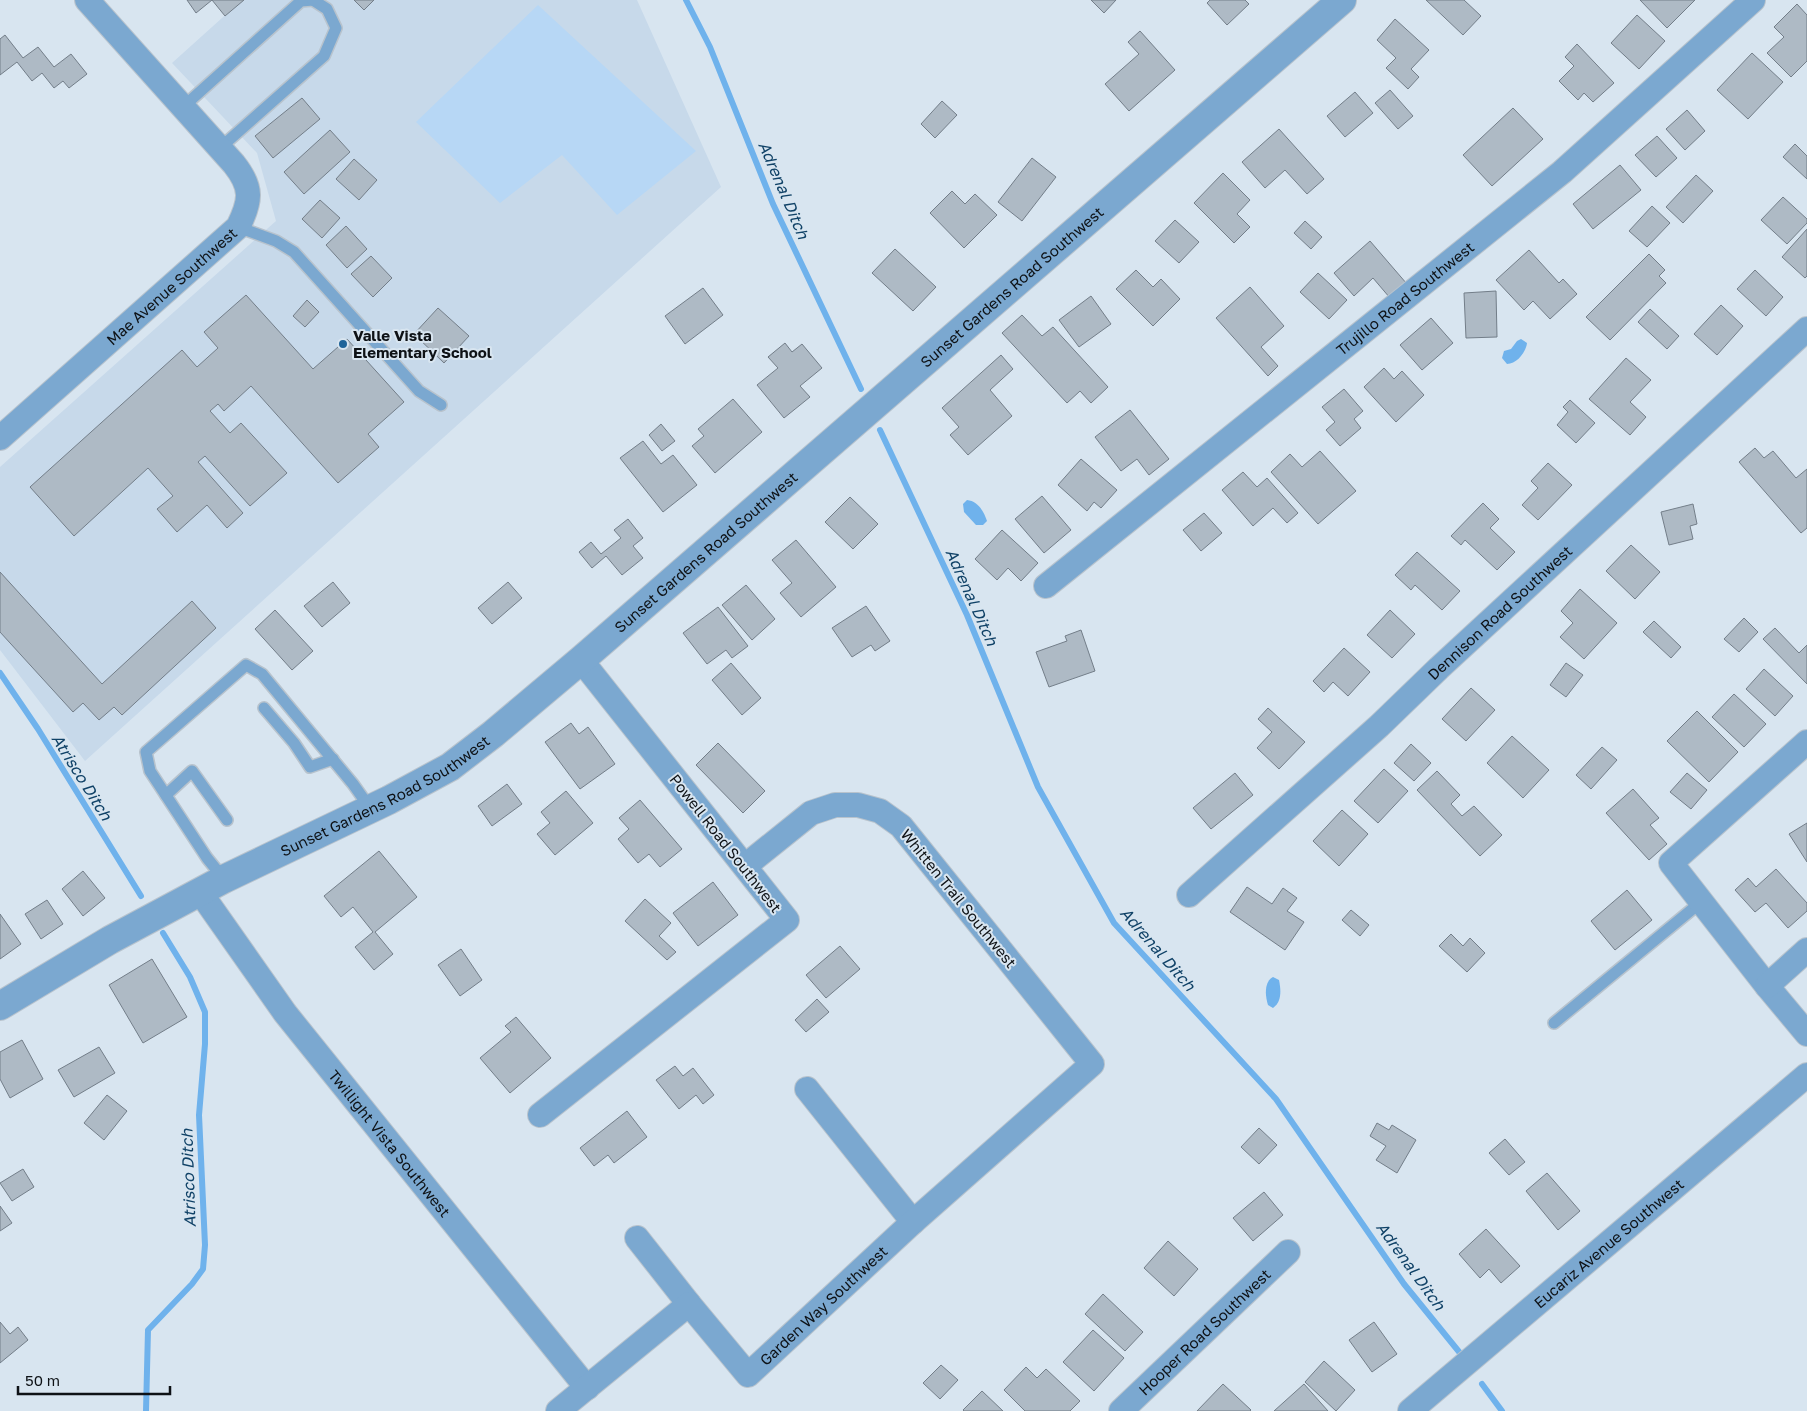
<svg xmlns="http://www.w3.org/2000/svg" width="1807" height="1411" viewBox="0 0 1807 1411" font-family="'Golos Text',sans-serif">
	<style>
		.built { fill: #c7d9ea }
		.green { fill: #b7d7f5 }
		.water { fill: #6fb2ec }
		.lines { fill: none; stroke-linecap: round; stroke-linejoin: round }
		.stream { stroke: #6fb2ec; stroke-width: 6 }
		.building { fill: #aebac5; stroke: #737e89 }
		.service-casing { stroke: #b8c3cd; stroke-width: 14 }
		.minor-casing { stroke: #b8c3cd; stroke-width: 26 }
		.tertiary-casing { stroke: #b8c3cd; stroke-width: 30 }
		.service { stroke: #7ba8d0; stroke-width: 11 }
		.minor { stroke: #7ba8d0; stroke-width: 24 }
		.tertiary { stroke: #7ba8d0; stroke-width: 28 }
		.poi-dot { fill: #1f6499; stroke: #d8e5f0; stroke-width: 2 }
		.labels { text-anchor: middle; dominant-baseline: central; stroke-width: 4; stroke-linejoin: round; paint-order: stroke }
		.street-label { font-size: 15px; fill: #0e1216; stroke: #d8e5f0 }
		.poi-label { font-size: 15px; font-weight: bold; fill: #0e1216; stroke: #d8e5f0; text-anchor: start }
		.water-label { font-size: 16px; font-style: italic; fill: #104267; stroke: #d8e5f0 }
	</style>
	<rect width="100%" height="100%" fill="#d8e5f0"/>
	<path class="built" d="M242 0H637L721 187 85 761 0 650V467L276 221 257 153 172 63Z"/>
	<path class="green" d="M538 5 696 151 617 215 562 155 500 203 416 122Z"/>
	<g class="water">
		<path d="M1521 339 1527 343C1526 352 1517 364 1507 364L1502 358 1504 351 1511 349 1517 341Z"/>
		<path d="M967 500C978 501 984 512 987 521L983 525H976L964 512 963 504Z"/>
		<path d="M1273 977 1279 980C1281 990 1282 1002 1273 1008L1268 1005C1265 996 1264 982 1273 977Z"/>
	</g>
	<g class="lines">
		<g class="stream">
			<path d="M686 0 710 47 773 204 861 389"/>
			<path d="M880 430 967 615 1038 787 1114 923 1276 1099 1404 1284 1460 1353"/>
			<path d="M0 673 38 729 141 896"/>
			<path d="M1482 1384 1502 1411"/>
			<path d="M146 1411 148 1330 192 1284 203 1269 205 1245 199 1115 205 1044V1012L190 977 163 933"/>
		</g>
	</g>
	<g class="building">
		<path d="M187 0H244L225 16 212 0 196 13Z"/>
		<path d="M354 0H374L364 10Z"/>
		<path d="M1091 0H1116L1104 13Z"/>
		<path d="M1210 0H1245L1249 4 1227 25 1207 3Z"/>
		<path d="M1426 0H1464L1481 16 1463 35Z"/>
		<path d="M1640 0H1695L1667 28Z"/>
		<path d="M1797 4 1807 15V61L1791 77 1767 53 1784 37 1774 27Z"/>
		<path d="M1637 15 1665 41 1639 69 1611 43Z"/>
		<path d="M1395 19 1429 50 1411 69 1419 77 1408 89 1386 68 1396 58 1377 40Z"/>
		<path d="M1140 31 1175 70 1129 111 1105 84 1139 54 1128 42Z"/>
		<path d="M5 35 23 58 38 47 54 67 71 54 87 74 69 88 63 81 54 88 42 73 32 81 17 62 0 75V39Z"/>
		<path d="M1577 44 1614 83 1593 102 1584 93 1578 100 1559 81 1574 66 1565 57Z"/>
		<path d="M1752 53 1783 82 1748 119 1717 90Z"/>
		<path d="M1390 90 1413 116 1398 129 1375 103Z"/>
		<path d="M1355 92 1373 113 1345 137 1327 116Z"/>
		<path d="M302 98 320 119 273 158 255 136Z"/>
		<path d="M942 101 957 115 935 138 921 124Z"/>
		<path d="M1513 108 1543 139 1492 186 1463 155Z"/>
		<path d="M1687 110 1705 131 1685 150 1666 129Z"/>
		<path d="M1279 129 1324 179 1307 194 1285 170 1265 188 1242 162Z"/>
		<path d="M330 130 350 152 304 194 284 172Z"/>
		<path d="M1657 136 1677 158 1656 177 1635 155Z"/>
		<path d="M1795 144 1807 156V179L1783 157Z"/>
		<path d="M1032 158 1056 177 1022 221 998 202Z"/>
		<path d="M354 159 377 180 359 200 336 179Z"/>
		<path d="M1620 165 1641 190 1593 229 1573 204Z"/>
		<path d="M1223 173 1250 200 1237 214 1250 227 1234 243 1194 203Z"/>
		<path d="M1696 175 1713 191 1683 223 1666 207Z"/>
		<path d="M952 191 965 204 975 194 997 215 964 248 930 213Z"/>
		<path d="M1783 197 1807 219V223L1787 244 1761 220Z"/>
		<path d="M320 200 340 218 322 238 302 219Z"/>
		<path d="M1652 206 1670 223 1647 247 1629 231Z"/>
		<path d="M1175 220 1199 242 1179 263 1155 241Z"/>
		<path d="M1305 221 1322 237 1311 249 1294 233Z"/>
		<path d="M346 226 367 249 347 268 326 245Z"/>
		<path d="M1807 229V276L1805 278 1782 257Z"/>
		<path d="M1370 241 1407 284 1390 298 1373 278 1354 296 1334 273Z"/>
		<path d="M895 249 936 287 913 311 872 273Z"/>
		<path d="M1529 250 1559 283 1563 279 1577 294 1550 319 1533 301 1524 310 1496 280Z"/>
		<path d="M1649 254 1665 270 1659 276 1666 283 1610 340 1586 317Z"/>
		<path d="M371 256 392 278 373 297 351 274Z"/>
		<path d="M1136 270 1153 287 1161 279 1180 299 1153 326 1116 289Z"/>
		<path d="M1755 270 1783 297 1766 316 1737 289Z"/>
		<path d="M1318 273 1347 300 1329 319 1300 292Z"/>
		<path d="M1250 287 1284 326 1261 347 1278 366 1268 376 1216 318Z"/>
		<path d="M703 288 723 315 685 344 665 316Z"/>
		<path d="M1496 291 1497 337 1466 338 1464 293Z"/>
		<path d="M246 295 313 369 347 339 404 402 368 434 379 447 338 483 251 386 224 411 218 404 210 411 230 433 241 423 287 473 250 506 205 456 198 462 243 513 227 528 207 505 177 532 157 509 173 496 148 468 74 536 30 487 182 350 197 367 218 348 204 332Z"/>
		<path d="M1091 296 1111 324 1079 347 1059 320Z"/>
		<path d="M307 300 319 312 305 327 293 316Z"/>
		<path d="M1721 305 1743 326 1717 355 1694 334Z"/>
		<path d="M438 308 469 336 444 363 414 334Z"/>
		<path d="M1650 309 1679 336 1667 349 1638 322Z"/>
		<path d="M1022 315 1042 336 1053 327 1108 387 1091 403 1080 391 1067 403 1002 333Z"/>
		<path d="M1431 318 1453 343 1422 370 1400 345Z"/>
		<path d="M785 343 792 352 802 344 822 368 800 386 810 397 784 418 757 385 778 368 768 357Z"/>
		<path d="M1001 355 1013 369 990 390 1012 416 968 455 950 435 959 427 942 408Z"/>
		<path d="M1626 358 1651 380 1630 402 1646 417 1630 435 1589 399Z"/>
		<path d="M1384 368 1394 379 1402 371 1424 395 1396 422 1364 387Z"/>
		<path d="M1344 389 1363 411 1354 419 1361 428 1340 446 1326 430 1335 422 1322 407Z"/>
		<path d="M733 399 762 432 715 473 692 446 704 436 698 429Z"/>
		<path d="M1570 400 1595 423 1576 443 1557 425 1568 412 1563 407Z"/>
		<path d="M1130 410 1169 459 1149 475 1137 459 1121 471 1095 437Z"/>
		<path d="M661 424 675 441 662 451 649 435Z"/>
		<path d="M643 441 661 464 673 455 697 485 663 512 620 458Z"/>
		<path d="M1755 448 1764 458 1773 451 1796 478 1807 469V528L1801 533 1739 462Z"/>
		<path d="M1320 451 1356 491 1318 524 1271 472 1290 454 1302 467Z"/>
		<path d="M1081 459 1117 490 1101 508 1094 502 1087 511 1058 485Z"/>
		<path d="M1548 463 1572 485 1538 520 1522 505 1538 488 1531 481Z"/>
		<path d="M1243 472 1257 487 1267 478 1298 513 1287 523 1273 508 1253 526 1222 490Z"/>
		<path d="M1042 496 1071 530 1044 553 1015 519Z"/>
		<path d="M850 497 878 524 853 549 825 522Z"/>
		<path d="M1483 503 1499 519 1490 528 1515 552 1497 570 1465 540 1461 545 1451 536Z"/>
		<path d="M1693 504 1697 524 1690 526 1693 539 1669 545 1661 512Z"/>
		<path d="M1204 513 1222 533 1201 551 1183 530Z"/>
		<path d="M628 519 643 538 633 546 643 558 622 575 606 556 592 568 579 552 591 542 601 554 621 538 614 530Z"/>
		<path d="M1002 530 1038 563 1021 581 1008 568 997 580 975 559Z"/>
		<path d="M796 540 836 587 801 617 780 593 792 583 772 560Z"/>
		<path d="M1631 545 1660 572 1635 599 1606 571Z"/>
		<path d="M1417 552 1460 591 1442 610 1415 585 1411 590 1395 575Z"/>
		<path d="M0 572 102 684 192 601 216 628 122 715 114 707 99 720 83 703 73 712 0 632Z"/>
		<path d="M333 582 350 603 322 627 304 606Z"/>
		<path d="M508 582 522 598 492 624 478 608Z"/>
		<path d="M746 585 775 619 752 640 722 605Z"/>
		<path d="M1580 589 1617 623 1584 659 1560 637 1573 623 1561 611Z"/>
		<path d="M866 606 890 641 875 651 871 645 852 657 832 628Z"/>
		<path d="M718 607 748 646 732 658 726 650 707 664 683 633Z"/>
		<path d="M275 610 313 651 292 670 255 629Z"/>
		<path d="M1390 610 1415 634 1392 658 1367 635Z"/>
		<path d="M1744 618 1758 632 1739 652 1724 639Z"/>
		<path d="M1654 621 1681 647 1671 658 1643 632Z"/>
		<path d="M1775 628 1799 653 1807 645V684L1763 639Z"/>
		<path d="M1081 630 1095 671 1049 687 1036 652 1067 641 1065 636Z"/>
		<path d="M1344 648 1370 672 1348 696 1333 682 1324 692 1313 681Z"/>
		<path d="M731 663 761 698 742 715 712 680Z"/>
		<path d="M1566 663 1583 675 1566 697 1550 685Z"/>
		<path d="M1764 669 1793 696 1775 716 1746 689Z"/>
		<path d="M1471 688 1495 710 1466 741 1442 719Z"/>
		<path d="M1734 694 1766 724 1744 747 1712 717Z"/>
		<path d="M1268 708 1305 742 1279 769 1257 748 1272 732 1258 719Z"/>
		<path d="M1697 711 1738 752 1709 782 1667 741Z"/>
		<path d="M571 723 579 734 588 727 615 764 580 789 545 742Z"/>
		<path d="M1512 736 1549 770 1523 798 1487 763Z"/>
		<path d="M718 743 765 791 743 813 696 765Z"/>
		<path d="M1411 744 1431 763 1414 781 1394 763Z"/>
		<path d="M1602 747 1617 760 1591 789 1576 775Z"/>
		<path d="M1384 769 1408 791 1378 823 1354 801Z"/>
		<path d="M1437 771 1460 795 1451 804 1462 816 1474 806 1502 835 1480 856 1417 790Z"/>
		<path d="M1235 773 1253 795 1211 829 1193 808Z"/>
		<path d="M1687 773 1707 790 1691 809 1670 792Z"/>
		<path d="M507 784 522 804 492 826 478 806Z"/>
		<path d="M1633 789 1659 818 1650 825 1667 844 1649 860 1606 813Z"/>
		<path d="M566 791 593 823 555 855 537 834 550 823 541 812Z"/>
		<path d="M640 800 682 849 660 867 649 854 638 863 618 839 629 829 619 818Z"/>
		<path d="M1342 810 1368 834 1339 866 1313 841Z"/>
		<path d="M1807 823V862L1789 834Z"/>
		<path d="M379 851 417 897 375 932 393 954 374 970 355 947 373 932 353 907 341 917 324 896Z"/>
		<path d="M1776 869 1807 903V911L1788 928 1766 903 1755 912 1735 890 1748 878 1756 887Z"/>
		<path d="M83 871 105 898 83 916 62 889Z"/>
		<path d="M713 882 738 915 698 946 673 913Z"/>
		<path d="M1247 887 1272 904 1283 888 1297 898 1287 911 1304 922 1285 950 1230 912Z"/>
		<path d="M1627 890 1652 920 1615 950 1591 921Z"/>
		<path d="M645 899 671 923 659 936 676 952 667 960 625 921Z"/>
		<path d="M47 900 63 924 41 939 25 914Z"/>
		<path d="M1351 910 1369 925 1360 936 1342 920Z"/>
		<path d="M0 914 21 944 0 959Z"/>
		<path d="M1451 934 1463 946 1470 938 1485 953 1467 972 1439 946Z"/>
		<path d="M840 946 860 969 826 998 806 975Z"/>
		<path d="M461 949 482 980 460 996 438 965Z"/>
		<path d="M152 959 187 1017 143 1043 109 985Z"/>
		<path d="M817 999 829 1012 806 1032 795 1020Z"/>
		<path d="M516 1017 551 1058 510 1093 480 1058 511 1032 505 1026Z"/>
		<path d="M22 1040 43 1079 10 1098 0 1079V1052Z"/>
		<path d="M99 1047 115 1073 74 1097 58 1070Z"/>
		<path d="M675 1066 683 1076 693 1068 714 1095 703 1104 696 1095 679 1109 656 1080Z"/>
		<path d="M107 1095 127 1111 104 1140 84 1123Z"/>
		<path d="M627 1111 647 1137 614 1163 608 1155 594 1166 580 1148Z"/>
		<path d="M1377 1123 1389 1130 1392 1125 1416 1140 1397 1173 1376 1160 1386 1146 1370 1136Z"/>
		<path d="M1259 1128 1277 1145 1259 1164 1241 1147Z"/>
		<path d="M1505 1139 1525 1162 1509 1175 1489 1153Z"/>
		<path d="M23 1169 34 1187 12 1201 0 1183Z"/>
		<path d="M1547 1173 1580 1211 1558 1230 1526 1191Z"/>
		<path d="M1264 1192 1283 1215 1253 1241 1233 1218Z"/>
		<path d="M0 1206 12 1223 0 1231Z"/>
		<path d="M1486 1229 1520 1266 1501 1283 1489 1269 1480 1278 1459 1254Z"/>
		<path d="M1168 1241 1198 1269 1174 1296 1144 1268Z"/>
		<path d="M1103 1294 1143 1332 1125 1351 1085 1314Z"/>
		<path d="M0 1322 10 1334 18 1327 28 1340 0 1363Z"/>
		<path d="M1374 1322 1397 1354 1372 1372 1349 1340Z"/>
		<path d="M1093 1330 1124 1358 1094 1391 1063 1362Z"/>
		<path d="M1324 1361 1355 1390 1336 1411 1305 1382Z"/>
		<path d="M941 1365 958 1380 940 1399 923 1383Z"/>
		<path d="M1026 1367 1037 1378 1046 1369 1080 1401 1070 1411H1025L1004 1390Z"/>
		<path d="M1223 1384 1251 1410 1250 1411H1197Z"/>
		<path d="M1304 1384 1328 1411H1274Z"/>
		<path d="M982 1391 1003 1411H964L963 1410Z"/>
	</g>
	<g class="lines">
		<defs>
			<g id="service">
				<path d="M183 107 301 1 313 0"/>
				<path d="M220 148 324 56 336 28 327 9 313 0"/>
				<path d="M238 227 276 241 294 252 419 391 441 405"/>
				<path d="M264 708 294 743 310 767 333 759"/>
				<path d="M166 795 192 771 227 820"/>
				<path d="M224 879 207 858 150 771 146 752 246 665 262 674 353 784 370 808"/>
				<path d="M1554 1023 1701 902"/>
			</g>
			<g id="minor">
				<path id="s1" d="M0 438 238 227C251 201 253 188 234 164L87 0"/>
				<path id="s2" d="M1046 586 1562 172 1753 0"/>
				<path d="M1807 742 1671 863 1767 986 1807 1034"/>
				<path id="s3" d="M200 892 285 1013 587 1388"/>
				<path id="s4" d="M1189 895 1379 726 1439 668 1807 329"/>
				<path d="M1767 986 1807 950"/>
				<path d="M807 1089 913 1222"/>
				<path d="M540 1115 787 920 581 660"/>
				<path d="M637 1238 689 1304"/>
				<path id="s5" d="M558 1411 689 1304 748 1375 913 1222 1092 1064 901 826 880 811 858 805H835L811 813 745 866"/>
				<path id="s6" d="M1121 1411 1288 1252"/>
				<path id="s7" d="M1410 1411 1807 1075"/>
			</g>
			<g id="tertiary">
				<path id="s8" d="M0 1006 110 940 224 879 389 800 450 767 493 734 581 660 1342 0"/>
			</g>
		</defs>
		<use href="#service" class="service-casing"/>
		<use href="#minor" class="minor-casing"/>
		<use href="#tertiary" class="tertiary-casing"/>
		<use href="#service" class="service"/>
		<use href="#minor" class="minor"/>
		<use href="#tertiary" class="tertiary"/>
	</g>
	<circle class="poi-dot" cx="343" cy="344" r="5"/>
	<g class="labels">
		<g class="street-label">
			<text stroke="none"><textPath href="#s1" startOffset="229">Mae Avenue Southwest</textPath></text>
			<text stroke="none"><textPath href="#s8" startOffset="1249">Sunset Gardens Road Southwest</textPath></text>
			<text stroke="none"><textPath href="#s2" startOffset="460">Trujillo Road Southwest</textPath></text>
			<text stroke="none"><textPath href="#s8" startOffset="844">Sunset Gardens Road Southwest</textPath></text>
			<text stroke="none"><textPath href="#s4" startOffset="420">Dennison Road Southwest</textPath></text>
			<text stroke="none"><textPath href="#s8" startOffset="439">Sunset Gardens Road Southwest</textPath></text>
			<text transform="translate(726 843) rotate(52)">Powell Road Southwest</text>
			<text transform="translate(959 898) rotate(51)">Whitten Trail Southwest</text>
			<text stroke="none"><textPath href="#s3" startOffset="315">Twillight Vista Southwest</textPath></text>
			<text stroke="none"><textPath href="#s7" startOffset="260">Eucariz Avenue Southwest</textPath></text>
			<text stroke="none"><textPath href="#s5" startOffset="364">Garden Way Southwest</textPath></text>
			<text stroke="none"><textPath href="#s6" startOffset="115">Hooper Road Southwest</textPath></text>
		</g>
		<g class="poi-label">
			<text x="353" y="335">Valle Vista<tspan x="353" dy="17">Elementary School</tspan></text>
		</g>
		<g class="water-label">
			<text transform="translate(784 190) rotate(67)">Adrenal Ditch</text>
			<text transform="translate(972 597) rotate(66)">Adrenal Ditch</text>
			<text transform="translate(82 777) rotate(58)">Atrisco Ditch</text>
			<text transform="translate(1158 949) rotate(49)">Adrenal Ditch</text>
			<text transform="translate(188 1178) rotate(-92)">Atrisco Ditch</text>
			<text transform="translate(1411 1266) rotate(54)">Adrenal Ditch</text>
		</g>
	</g>
	<path d="M18 1386v8h152v-8" fill="none" stroke="#0e1216" stroke-width="2.5"/>
	<text x="25" y="1386" font-size="15" fill="#0e1216" stroke="#d8e5f0" stroke-width="4" paint-order="stroke">50 m</text>
</svg>
